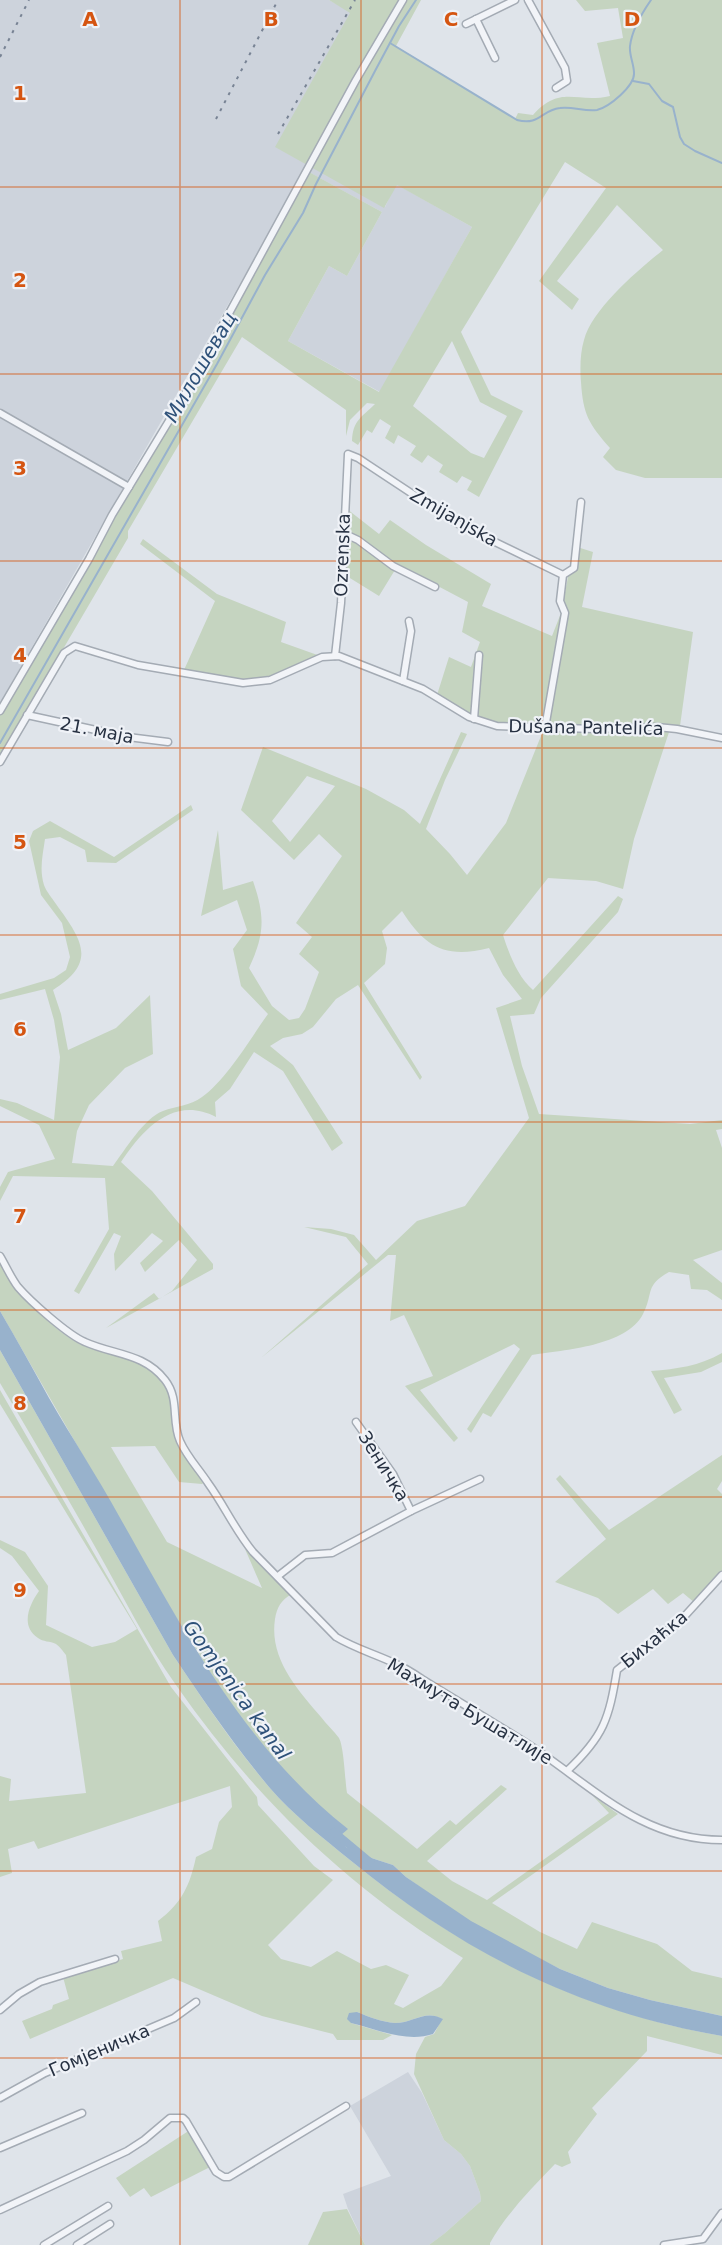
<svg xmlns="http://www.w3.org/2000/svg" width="722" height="2245" viewBox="0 0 722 2245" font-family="'DejaVu Sans',sans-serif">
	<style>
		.built { fill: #cdd3dc }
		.green { fill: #c5d4c0; fill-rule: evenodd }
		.water { fill: #98b2cc }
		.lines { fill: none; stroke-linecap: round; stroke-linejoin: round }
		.stream { stroke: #98b2cc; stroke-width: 2 }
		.canal { stroke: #98b2cc; stroke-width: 8 }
		.minor-casing { stroke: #a4abb4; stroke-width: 9 }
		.minor { stroke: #f2f4f8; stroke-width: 6 }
		.rail { stroke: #788394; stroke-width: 2; stroke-dasharray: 3 6; stroke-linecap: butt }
		.grid { fill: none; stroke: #d55511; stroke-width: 1.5; stroke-opacity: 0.55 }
		.labels { text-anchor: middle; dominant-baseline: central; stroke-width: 4.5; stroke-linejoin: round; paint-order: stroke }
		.street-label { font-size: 18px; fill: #273142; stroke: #eff2f7 }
		.water-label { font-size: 20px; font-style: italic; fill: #2e5179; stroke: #eff2f7 }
		.grid-label { font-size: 20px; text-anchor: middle; font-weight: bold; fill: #d55511; stroke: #eff2f7; stroke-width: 4.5; stroke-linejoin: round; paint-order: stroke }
	</style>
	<rect width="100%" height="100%" fill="#dfe4ea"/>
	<g class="built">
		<path d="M0 0H329L351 12 385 207 396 184 472 227 380 392 288 341 329 266 347 276 382 212 305 170 0 703Z"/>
		<path d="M408 2072 422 2093 444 2140 461 2154 470 2166 480 2193 481 2201 445 2233 429 2245H365L348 2209 343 2194 391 2176 350 2106Z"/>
	</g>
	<g class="green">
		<path d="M329 0H421L396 46 515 119 518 113 533 115C561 84 576 104 610 96L597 43 623 38 618 8 585 11 576 0H722V478H645L616 470 603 457 610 448C589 424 583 415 581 382 580 370 580 353 584 340 592 309 638 270 663 250L617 205 557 281 579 299 572 310 539 281 606 188 565 162 461 332 491 395 523 411 479 497 467 490 472 481 462 476 457 483 439 472 443 465 428 455 422 463 410 455 416 446 398 435 394 444 385 438 391 426 380 419 372 433 367 430 358 445 352 441C353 420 361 418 375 404L367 403 350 420 346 436V410L242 337 128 531V538L0 757V715L221 335 309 172 382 212 347 276 329 266 288 341 379 392 472 227 397 185 384 208 275 147 350 13ZM452 341 480 402 507 416 484 458 471 453 413 406Z"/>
		<path d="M347 509 379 534 390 520 426 545 491 584 482 606 552 636 561 613 574 546 593 552 582 607 693 632 680 726H671L634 839 623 889 596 881 548 878 503 935C509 954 518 977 533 990L618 896 623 899 618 912 541 998 534 1014 510 1016 522 1066 539 1114 690 1124 722 1120V1129L716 1130 722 1148V1250L693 1260 722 1283V1300L707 1290 691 1289 689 1275 669 1272C644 1286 654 1293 643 1314 627 1346 564 1350 532 1355L491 1417 483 1413 471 1433 467 1429 520 1349 514 1344 420 1390 458 1438 454 1442 405 1386 433 1376 404 1315 390 1321 396 1255H388L261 1358 368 1264 346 1237 304 1227 331 1229 354 1235 376 1260 417 1221 465 1206 529 1118 496 1008 522 999 503 975 489 948C445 959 425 947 402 911L382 931 387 948 385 964 364 983 422 1077 420 1080 358 985 336 999 313 1027 302 1034 283 1038 270 1046 293 1065 343 1143 332 1151 283 1071 254 1052 230 1089 215 1102 216 1117C174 1095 143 1129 121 1162L152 1191 213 1264V1269L106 1328 154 1293 159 1299 172 1291 197 1260 179 1240 145 1272 140 1263 163 1241 152 1233 115 1271 114 1254 121 1236 114 1233 79 1294 74 1291 109 1229 105 1178 13 1176 0 1201V1187L8 1172 55 1159 39 1125 0 1106V1099L17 1103 54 1120 60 1057 54 1020 45 989 0 1000V994L54 978 66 970 70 957 62 923 41 895 29 841 33 831 50 821 114 857 191 805 193 810 116 863 87 862 85 850 60 837 45 839C43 854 39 869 44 885 46 891 52 898 56 904 82 940 98 962 53 990L61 1014 68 1050 116 1028 150 995 153 1054 125 1068 89 1105 77 1131 72 1163 113 1166C125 1150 144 1118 163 1111 176 1106 190 1106 202 1097 227 1079 250 1039 268 1014L241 986 233 949 247 930 237 900 201 916 218 830 223 890 253 881C265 916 265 934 249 968L272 1006 289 1020 299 1018 305 1009 319 972 299 954 312 937 296 923 342 856 319 834 294 860 241 810 263 747 366 789 404 810 420 824 461 732 467 734 445 780 426 829 450 854 467 875 506 823 545 726 512 727 474 719 437 695 449 657 471 667 480 642 462 632 468 602 398 565 379 596 345 575ZM307 776 335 786 290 842 272 821Z"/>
		<path d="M143 539 217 594 286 622 281 642 323 657 278 675 246 682 184 670 215 601 140 544Z"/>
		<path d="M0 1263C16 1290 54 1334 85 1346 104 1353 129 1353 146 1366 160 1376 170 1391 172 1408 173 1417 172 1427 175 1435 183 1452 195 1467 205 1482L202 1484 179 1482 155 1446 111 1447 167 1542 262 1588 245 1549 292 1594C281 1600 277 1607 275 1619 269 1658 297 1689 321 1717 326 1724 334 1731 339 1738 344 1747 345 1781 347 1793L417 1849 450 1820 456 1825 501 1785 507 1789 427 1861 452 1881 487 1900 609 1813 592 1795 618 1814 492 1903 540 1932 577 1949 592 1922 657 1944 692 1971 722 1978V2016L650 2000 608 1988 560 1969 472 1924 406 1877 393 1865 356 1853 346 1847 340 1836 344 1832 284 1771 251 1732 220 1688 171 1609 0 1311Z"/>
		<path d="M0 1350 173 1655C203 1700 234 1746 269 1787 293 1815 322 1837 350 1860 463 1952 578 2010 722 2036V2055L647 2036V2051L592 2108 597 2114 568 2152 571 2163 562 2167 555 2164C531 2189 507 2213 490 2243V2245H429L445 2233 481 2201 480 2193 470 2166 461 2154 444 2140 414 2074 416 2054 425 2037 434 2034 442 2019C425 2009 413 2023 395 2023 382 2022 369 2017 357 2012L351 2023 392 2035 383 2040H337L333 2034 262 2016 173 1978 30 2039 22 2021 52 2009 53 2005 69 1999 63 1977 123 1959 121 1951 162 1941 158 1921C182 1903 190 1885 196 1857L212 1849 219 1822 232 1807 230 1786 38 1849 34 1841 8 1849 12 1873 0 1877V1776L11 1779 9 1801 86 1793 66 1655C63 1651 59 1646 56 1644 50 1641 43 1642 38 1638 20 1626 29 1605 39 1591L12 1556 0 1548V1540L25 1552 48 1586 46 1625 92 1647 115 1642 137 1629 0 1404V1390L171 1687 257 1797 258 1805 314 1866 333 1880 268 1945 281 1959 311 1967 337 1951 371 1969 386 1965 409 1975 394 2004 403 2008 441 1986 463 1958C347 1887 253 1796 176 1685 146 1643 123 1596 98 1552 66 1495 33 1439 0 1383Z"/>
		<path d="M722 1353V1362L701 1372 664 1378 682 1410 674 1414 651 1371C677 1369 699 1366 722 1353Z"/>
		<path d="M722 1455V1481L717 1489 722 1494V1574L695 1603 683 1593 668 1604 653 1589 618 1614 598 1598 555 1582 606 1539 556 1479 560 1475 609 1530Z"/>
		<path d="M190 2130 210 2167 151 2197 144 2188 130 2197 116 2178Z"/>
		<path d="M347 2209 365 2245H308L323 2212Z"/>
	</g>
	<g class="water">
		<path d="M0 1311C17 1340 33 1369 49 1398 72 1438 97 1476 119 1516 183 1629 244 1747 348 1829L340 1836 346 1847 356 1853 393 1865 406 1877 471 1921 560 1969 608 1988 650 2000 722 2016V2036C578 2011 462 1952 350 1860 322 1837 293 1815 269 1787 234 1745 203 1700 173 1655L0 1350Z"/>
		<path d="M357 2012C369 2017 382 2022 395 2023 413 2023 425 2009 443 2019L433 2034C406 2043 377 2029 351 2023L347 2019 349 2013Z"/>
	</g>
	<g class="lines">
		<g class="stream">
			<path d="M390 43 517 120C540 126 541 110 560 108 572 106 585 112 597 110 609 107 635 86 634 73 634 64 629 55 630 46 632 29 642 13 651 0"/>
			<path d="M633 81 649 84 662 101 673 107 680 137 684 144 695 151 722 163"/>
			<path d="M0 743 217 364 265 275 303 213 316 184 375 71 399 26 416 0"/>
		</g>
		<path class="canal" d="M334 1832 370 1862"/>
		<defs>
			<g id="minor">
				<path d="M528 0 565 68 567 81 556 88"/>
				<path d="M476 19 495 58"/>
				<path d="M466 24 515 0"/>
				<path d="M0 413 129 487"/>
				<path d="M343 533 358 540 393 566 435 587"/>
				<path d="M335 656 341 603 348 454 358 458 458 524 563 575"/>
				<path d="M403 681 411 631 409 621"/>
				<path d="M0 711 89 559 112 515 184 396 356 80 403 0"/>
				<path d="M27 715 128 737 168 742"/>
				<path d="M474 719 479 655"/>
				<path d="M545 728 565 613 560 601 563 575 574 568 581 502"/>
				<path d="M0 762 64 653 75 646 138 665 243 683 270 680 322 657 339 656 423 689 469 717 497 726 595 729 657 727 677 729 722 738"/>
				<path d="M0 1256C6 1266 11 1278 18 1287 30 1301 68 1335 85 1342 114 1355 144 1353 165 1380 180 1399 171 1421 180 1441 187 1457 199 1469 208 1483 224 1505 235 1530 253 1552L336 1637C354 1648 375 1654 394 1663 404 1667 413 1673 422 1679 459 1702 497 1724 534 1748 595 1789 643 1840 722 1840"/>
				<path d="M356 1422 393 1474 411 1511"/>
				<path d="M278 1576 305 1555 332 1553 411 1511 480 1479"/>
				<path d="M567 1771C604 1736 609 1719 617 1670L682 1619 722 1575"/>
				<path d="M0 2010 19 1994 40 1982 115 1959"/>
				<path d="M0 2098 45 2073 174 2018 196 2002"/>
				<path d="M0 2148 82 2113"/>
				<path d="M0 2210 127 2151 144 2140 170 2118H183L186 2121 216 2172 224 2177H229L346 2106"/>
				<path d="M44 2245 108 2206"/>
				<path d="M77 2245 110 2224"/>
				<path d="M664 2245 703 2239 722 2213"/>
			</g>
		</defs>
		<use href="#minor" class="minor-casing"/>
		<use href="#minor" class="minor"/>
		<g class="rail">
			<path d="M0 57 29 0"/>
			<path d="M216 119 278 0"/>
			<path d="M278 134 355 0"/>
		</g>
	</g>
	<path class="grid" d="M180 0V2245M361 0V2245M542 0V2245M0 187H722M0 374H722M0 561H722M0 748H722M0 935H722M0 1122H722M0 1310H722M0 1497H722M0 1684H722M0 1871H722M0 2058H722"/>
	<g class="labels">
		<g class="street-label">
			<text transform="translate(454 517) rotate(30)">Zmijanjska</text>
			<text transform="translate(342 555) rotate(-88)">Ozrenska</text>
			<text transform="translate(586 727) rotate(1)">Dušana Pantelića</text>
			<text transform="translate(97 730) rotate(11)">21. маја</text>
			<text transform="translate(384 1466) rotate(58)">Зеничка</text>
			<text transform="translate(654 1639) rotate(-39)">Бихаћка</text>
			<text transform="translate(470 1711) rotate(31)">Махмута Бушатлије</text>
			<text transform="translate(99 2050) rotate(-23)">Гомјеничка</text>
		</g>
		<g class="water-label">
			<text transform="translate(200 367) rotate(-60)">Милошевац</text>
			<text transform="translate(237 1690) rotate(54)">Gomjenica kanal</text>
		</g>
	</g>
	<g class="grid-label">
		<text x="90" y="26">A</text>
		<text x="271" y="26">B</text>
		<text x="451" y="26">C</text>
		<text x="632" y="26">D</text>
		<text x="20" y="100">1</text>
		<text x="20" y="287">2</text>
		<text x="20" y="475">3</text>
		<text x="20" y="662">4</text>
		<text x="20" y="849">5</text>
		<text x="20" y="1036">6</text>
		<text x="20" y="1223">7</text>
		<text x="20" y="1410">8</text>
		<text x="20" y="1597">9</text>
	</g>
</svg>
